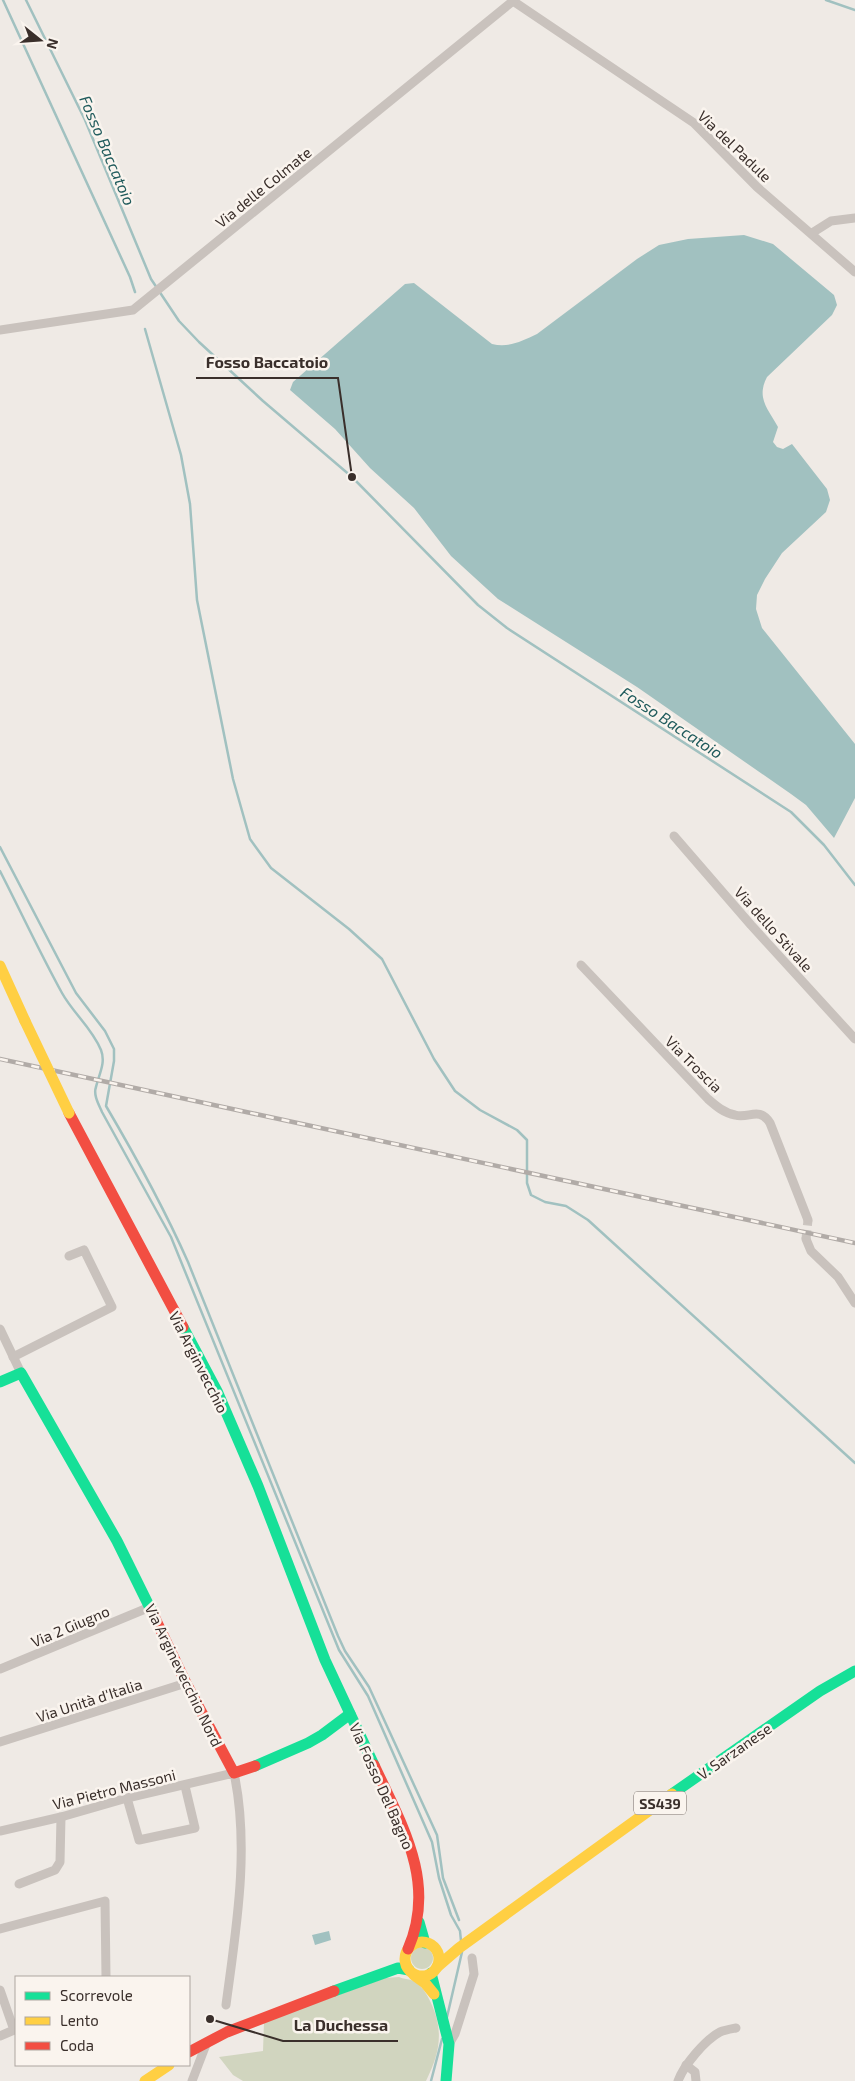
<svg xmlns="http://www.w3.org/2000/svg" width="855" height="2081" viewBox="0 0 855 2081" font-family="'Exo 2',sans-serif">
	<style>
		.green { fill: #d1d5bf }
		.water { fill: #a1c1c0 }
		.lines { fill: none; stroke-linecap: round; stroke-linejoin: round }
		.stream { stroke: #a1c1c0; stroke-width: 2.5 }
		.street-tunnel { stroke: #cbc5c0; stroke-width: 9; stroke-dasharray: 9 4.5; stroke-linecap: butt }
		.street { stroke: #c9c2bd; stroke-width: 9 }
		.fast { stroke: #16e098; stroke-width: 11 }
		.slow { stroke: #ffcf43; stroke-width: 11 }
		.jam { stroke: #f24e42; stroke-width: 11 }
		.rail-casing { stroke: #b1aba7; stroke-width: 4.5 }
		.rail { stroke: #faf4ee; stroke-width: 2.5; stroke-dasharray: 8; stroke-linecap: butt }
		.slow-bridge { stroke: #ffcf43; stroke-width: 11 }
		.labels { text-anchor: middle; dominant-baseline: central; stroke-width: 5; stroke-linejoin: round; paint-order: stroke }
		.shield { fill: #faf4ee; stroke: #746a66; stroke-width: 1 }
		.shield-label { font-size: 14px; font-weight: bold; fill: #3a2f2b }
		.street-label { font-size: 15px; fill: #3a2f2b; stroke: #faf4ee }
		.water-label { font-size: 16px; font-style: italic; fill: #205b5c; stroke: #faf4ee }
		.leader { fill: none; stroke: #3a2f2b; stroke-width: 2 }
		.callout-dot { fill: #3a2f2b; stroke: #faf4ee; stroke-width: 2 }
		.callout-label { font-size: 16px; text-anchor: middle; font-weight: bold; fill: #3a2f2b; stroke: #faf4ee; stroke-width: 5; stroke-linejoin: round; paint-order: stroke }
	</style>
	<rect width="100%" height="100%" fill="#efeae5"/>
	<g class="green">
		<circle cx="422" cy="1958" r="11"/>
		<path d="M399 1977C403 1979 409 1979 414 1981 422 1986 427 1994 431 2003 444 2031 440 2053 426 2081H243L233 2075 219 2057 263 2051 264 2022 385 1978Z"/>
	</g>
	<g class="water">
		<path d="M744 235 773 244 834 295 837 305 832 315 767 377C756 398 768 409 778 427L773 442 777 447 783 449 792 444 827 489 830 500 826 512 782 553 765 579 757 595 756 609 762 628 855 744V798L834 838 806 805 791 794 637 687 498 599 451 556 414 508 370 468 335 429 290 390 293 382 405 284 414 283 492 344C509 348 522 341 537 334L637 259 659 245 688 239Z"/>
		<path d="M329 1931 331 1940 315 1945 312 1935Z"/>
	</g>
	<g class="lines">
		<g class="stream">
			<path d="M3 0 130 277 135 292"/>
			<path d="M26 0 85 120 151 279 179 321 199 342 263 401 352 477 478 605 507 628 791 812 824 845 855 885"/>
			<path d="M826 0 855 10"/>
			<path d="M145 329 181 455 190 504 197 600 233 779 250 839 271 868 349 929 382 959 434 1059 455 1091 480 1110 517 1130 527 1140V1183L531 1195 545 1202 566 1206 588 1220 855 1463"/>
			<path d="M0 847 76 993 105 1031 114 1049V1061L106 1106C136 1157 164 1208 188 1262L338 1636 345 1651 369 1687 437 1835 443 1878 459 1920"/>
			<path d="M0 871C21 912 40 953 62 993 73 1013 92 1028 101 1050 106 1063 99 1074 96 1087 93 1095 99 1105 102 1112L171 1237 339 1650 368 1696 432 1842 439 1878 451 1915 460 1931 461 1941"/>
			<path d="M447 2017 462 1952"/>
			<path d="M431 2081 442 2039"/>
		</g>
		<path class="street-tunnel" d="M806 1239 808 1220"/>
		<g class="street">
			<path d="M513 1 694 123 757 187 855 272"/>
			<path d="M812 233 831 221 855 218"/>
			<path d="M0 330 133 310 513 1"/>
			<path d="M674 836 751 925 855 1039"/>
			<path d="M581 965 708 1099C716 1106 724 1113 735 1115 749 1119 759 1106 770 1123L808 1220"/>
			<path d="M806 1239 811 1251 838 1277 855 1303"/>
			<path d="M0 1329 21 1373"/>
			<path d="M13 1357 112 1307 84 1250 69 1256"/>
			<path d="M0 1669 150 1607"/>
			<path d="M0 1742 186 1683"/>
			<path d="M127 1798 139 1840 195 1828 185 1786"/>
			<path d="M0 1831 61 1817 127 1798 234 1773C250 1849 236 1929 226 2005"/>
			<path d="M19 1884 55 1870 60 1862 61 1817"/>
			<path d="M0 1929 105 1901 106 1977"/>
			<path d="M0 1990 14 2030 0 2036"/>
			<path d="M449 2044 455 2034 474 1974 472 1958"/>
			<path d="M686 2065 695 2072 696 2081"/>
			<path d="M192 2081 207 2042"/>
			<path d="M678 2081C684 2065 705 2040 720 2032 725 2030 731 2029 736 2028"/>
		</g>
		<g class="fast">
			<path d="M183 1327 217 1391 258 1486 325 1660 374 1765"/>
			<path d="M0 1382 21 1373 117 1541 153 1614"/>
			<path d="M255 1766 308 1743 322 1735 350 1714"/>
			<path d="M672 1794 820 1691 855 1671"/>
			<path d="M419 1922 425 1943"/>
			<path d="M431 1973 449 2044 446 2081"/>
			<path d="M334 1991 398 1968 409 1970"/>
		</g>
		<g class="slow">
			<path d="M0 966 25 1021"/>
			<circle cx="422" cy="1959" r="17"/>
			<path d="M437 1967 459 1948 672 1794"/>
			<path d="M414 1975 425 1983 434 1994"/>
			<path d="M145 2081 169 2065"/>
		</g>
		<g class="jam">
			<path d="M69 1113 183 1327"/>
			<path d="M153 1614 186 1683 234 1773 255 1766"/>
			<path d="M374 1765C402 1825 437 1883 408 1949"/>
			<path d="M189 2052 227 2032 334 1991"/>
		</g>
		<defs>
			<path id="rail" d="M0 1059 855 1243"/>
		</defs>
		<use href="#rail" class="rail-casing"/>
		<use href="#rail" class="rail"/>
		<path class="slow-bridge" d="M25 1021 69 1113"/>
	</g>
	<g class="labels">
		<rect class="shield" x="634" y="1791.5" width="52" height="23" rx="4"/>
		<g class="shield-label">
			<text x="660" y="1803">SS439</text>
		</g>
		<g class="street-label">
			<text transform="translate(735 146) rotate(44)">Via del Padule</text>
			<text transform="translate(263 187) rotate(-39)">Via delle Colmate</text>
			<text transform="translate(774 929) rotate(48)">Via dello Stivale</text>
			<text transform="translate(694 1064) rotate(45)">Via Troscia</text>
			<text transform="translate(199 1362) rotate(63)">Via Arginvecchio</text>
			<text transform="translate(70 1626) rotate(-23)">Via 2 Giugno</text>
			<text transform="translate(184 1675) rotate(64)">Via Arginevecchio Nord</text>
			<text transform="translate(89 1700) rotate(-18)">Via Unità d'Italia</text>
			<text transform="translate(734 1751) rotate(-35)">V. Sarzanese</text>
			<text transform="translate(382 1786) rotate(66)">Via Fosso Del Bagno</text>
			<text transform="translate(114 1789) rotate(-14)">Via Pietro Massoni</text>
		</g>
		<g class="water-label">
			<text transform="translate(108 150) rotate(67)">Fosso Baccatoio</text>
			<text transform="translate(672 722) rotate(33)">Fosso Baccatoio</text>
		</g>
	</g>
	<path class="leader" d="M352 477L338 378H196M210 2019L283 2041H398"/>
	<g class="callout-dot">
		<circle cx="352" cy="477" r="5"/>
		<circle cx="210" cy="2019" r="5"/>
	</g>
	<g class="callout-label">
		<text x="267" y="368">Fosso Baccatoio</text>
		<text x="341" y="2031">La Duchessa</text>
	</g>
	<rect x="15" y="1976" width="175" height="90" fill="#faf4ee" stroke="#ada5a0"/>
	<rect x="25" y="1992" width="25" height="8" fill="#16e098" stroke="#ada5a0"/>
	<text x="60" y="2001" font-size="15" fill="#3a2f2b">Scorrevole</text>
	<rect x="25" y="2017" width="25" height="8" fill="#ffcf43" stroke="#ada5a0"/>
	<text x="60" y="2026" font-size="15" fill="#3a2f2b">Lento</text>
	<rect x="25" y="2042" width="25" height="8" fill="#f24e42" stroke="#ada5a0"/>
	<text x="60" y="2051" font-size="15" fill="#3a2f2b">Coda</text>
	<g transform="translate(40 40) rotate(107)" stroke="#faf4ee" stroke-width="4" paint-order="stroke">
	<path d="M0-4L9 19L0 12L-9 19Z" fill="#3a2f2b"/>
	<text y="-8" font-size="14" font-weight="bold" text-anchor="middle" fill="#3a2f2b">N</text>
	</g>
</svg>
